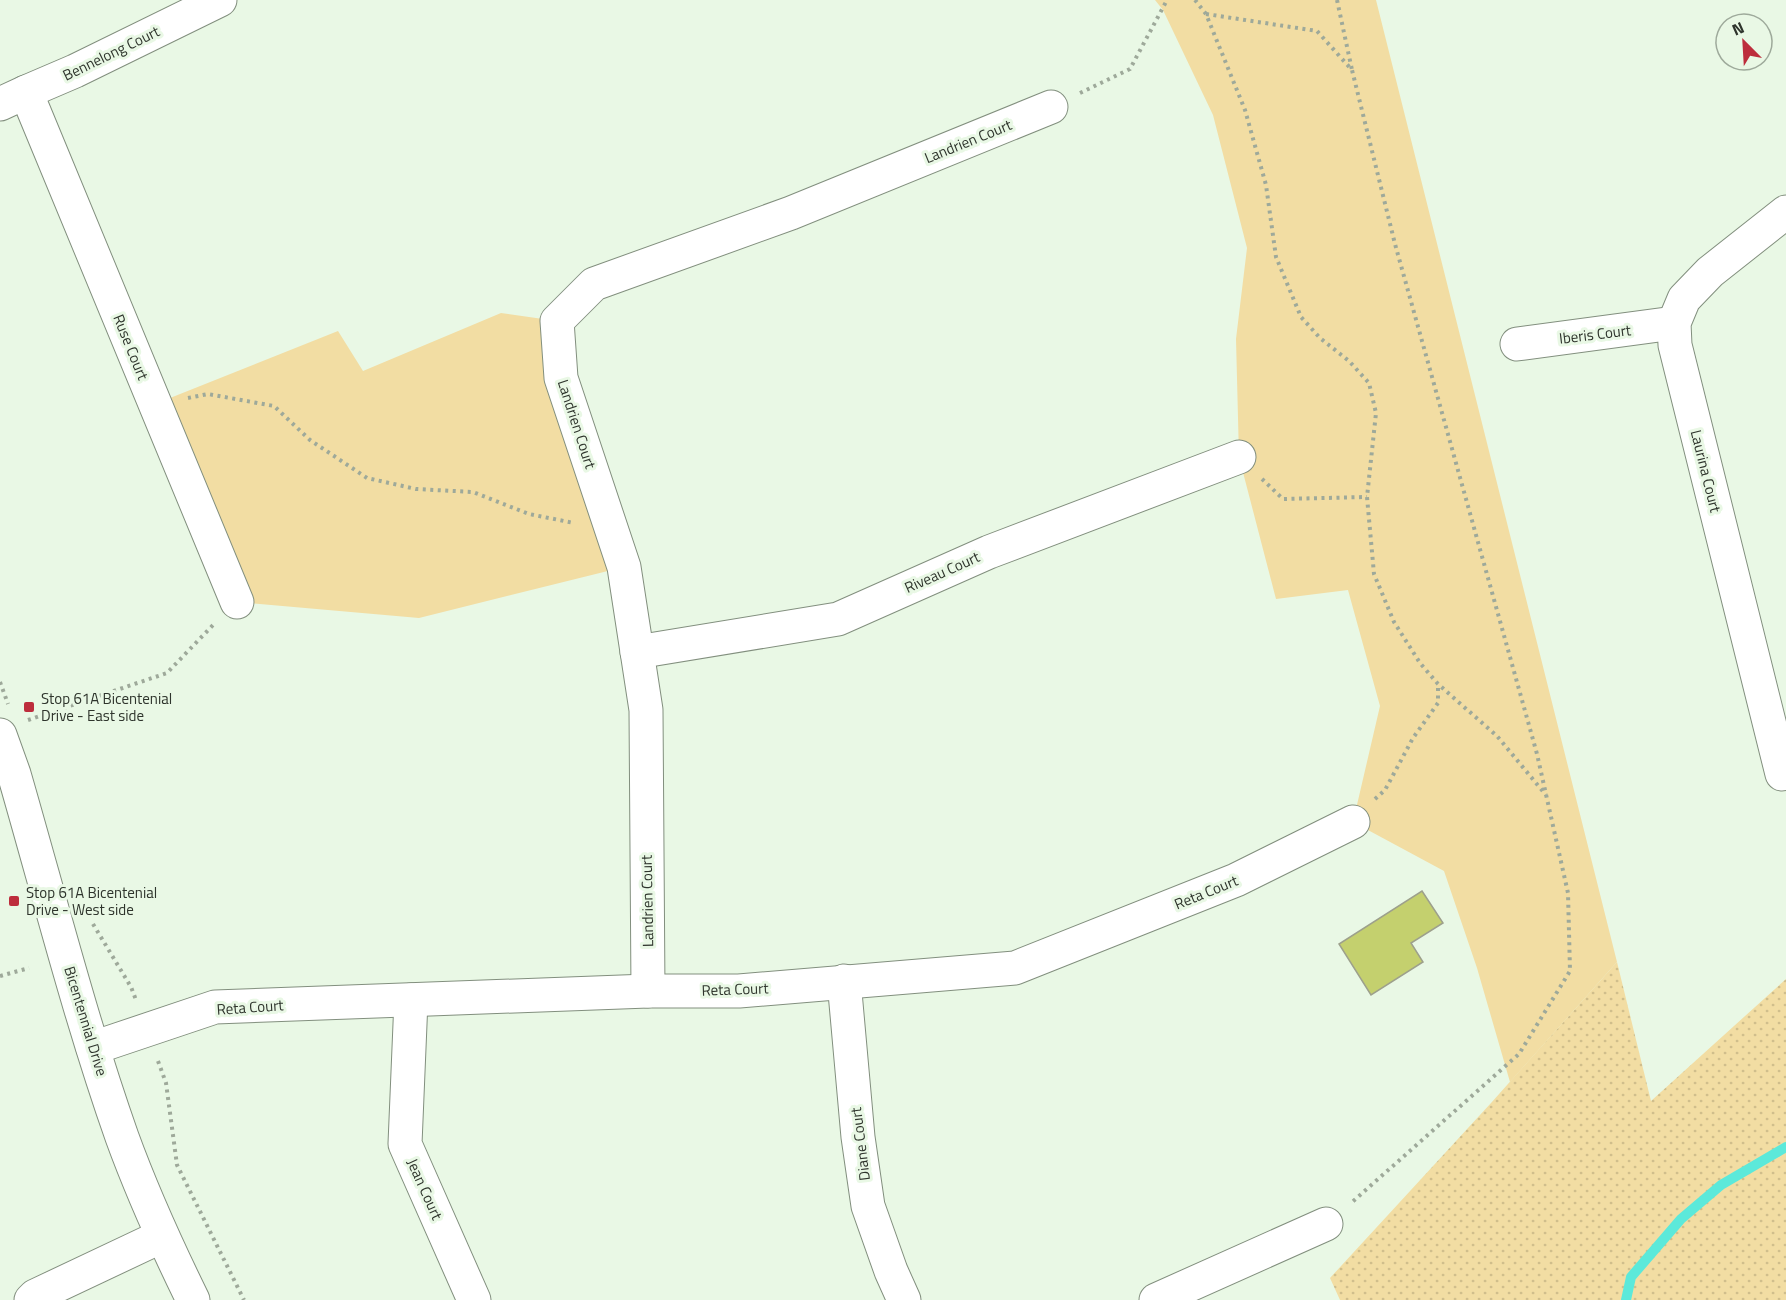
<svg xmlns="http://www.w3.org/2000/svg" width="1786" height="1300" viewBox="0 0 1786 1300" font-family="'Titillium Web',sans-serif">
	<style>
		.grass { fill: url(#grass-dots) }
		.park { fill: #f2dda3 }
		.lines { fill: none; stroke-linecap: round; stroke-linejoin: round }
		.stream { stroke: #5ce9da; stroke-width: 10 }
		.building { fill: #c4d06e; stroke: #9da08c; stroke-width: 1.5 }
		.street-casing { stroke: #828f7e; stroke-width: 35 }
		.secondary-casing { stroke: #828f7e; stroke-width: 35 }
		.path { stroke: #9ea99a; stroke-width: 4; stroke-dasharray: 3 4.5; stroke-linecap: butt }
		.street { stroke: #fff; stroke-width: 33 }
		.secondary { stroke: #fff; stroke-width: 33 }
		.poi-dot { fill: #bd2d3c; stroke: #e9f8e5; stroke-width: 2 }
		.labels { text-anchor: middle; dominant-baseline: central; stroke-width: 6; stroke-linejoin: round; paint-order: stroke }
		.street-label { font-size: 15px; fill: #2e342c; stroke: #e9f8e5 }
		.poi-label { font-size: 15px; fill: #2e342c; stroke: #e9f8e5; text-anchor: start }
	</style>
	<defs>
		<pattern id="grass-dots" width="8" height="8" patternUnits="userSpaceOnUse" patternTransform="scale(1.5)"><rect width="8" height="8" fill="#f2dda3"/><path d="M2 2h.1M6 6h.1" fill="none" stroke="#d0be8c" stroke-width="1.8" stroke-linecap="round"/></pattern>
	</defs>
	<rect width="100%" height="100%" fill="#e9f8e5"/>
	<path class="grass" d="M1617 962 1651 1101 1786 979V1300H1340L1330 1278 1491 1103Z"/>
	<g class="park">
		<path d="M1155 0H1376L1617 962 1510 1082 1477 968 1444 871 1353 822 1380 706 1348 590 1276 599 1239 457 1236 339 1247 248 1213 115 1163 10Z"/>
		<path d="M501 313 557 321 624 567 419 618 237 602 155 404 338 331 363 371Z"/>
	</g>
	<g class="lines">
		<path class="stream" d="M1626 1300 1631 1277 1681 1219 1721 1185 1786 1147"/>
	</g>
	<path class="building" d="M1422 891 1443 923 1411 943 1423 962 1371 995 1339 944Z"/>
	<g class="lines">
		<defs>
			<g id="street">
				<path d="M26 92 237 602"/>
				<path d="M0 104 26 92 75 71 220 0"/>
				<path d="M1517 344 1674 323"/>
				<path d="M637 652 838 619 989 552 1239 457"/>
				<path d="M1782 774 1675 345 1674 323 1684 299 1710 272 1786 212"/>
				<path d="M844 981 858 1137 868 1206 891 1271 904 1300"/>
				<path d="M648 991 646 710 624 567 561 378 557 321 594 284 791 213 1051 107"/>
				<path d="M411 1000 405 1144 474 1300"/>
				<path d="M93 1048 215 1007 648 991H739L1015 968 1236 880 1353 822"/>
				<path d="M31 1300 35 1296 162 1236"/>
				<path d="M1156 1300 1326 1224"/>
			</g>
			<path id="secondary" d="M0 735 14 774C49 895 80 1018 122 1137 142 1192 167 1247 193 1300"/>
		</defs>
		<use href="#street" class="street-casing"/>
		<use href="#secondary" class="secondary-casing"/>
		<g class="path">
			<path d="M1195 0 1206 14 1245 110 1266 185 1276 257 1301 317 1320 338 1349 361 1369 383 1376 413 1367 497 1374 574 1394 622 1420 663 1438 684 1497 736 1546 795"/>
			<path d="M1337 0 1352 70"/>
			<path d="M1206 14 1317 31 1352 70 1395 244 1537 754 1568 893 1570 971 1519 1054 1350 1204"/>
			<path d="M1080 93 1130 69 1167 0"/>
			<path d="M188 398 208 394 274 406 310 440 367 478 416 489 473 492 529 514 574 523"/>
			<path d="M1262 479 1283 499 1367 497"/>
			<path d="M0 682 8 704"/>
			<path d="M28 720 167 673 214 624"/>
			<path d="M1375 799 1385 790 1413 738 1438 703V685"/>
			<path d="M93 924 131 987 136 1000"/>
			<path d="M0 976 29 968"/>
			<path d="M158 1061 166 1083 177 1165 244 1300"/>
		</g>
		<use href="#street" class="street"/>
		<use href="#secondary" class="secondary"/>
	</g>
	<g class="poi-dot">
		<rect x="23" y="701" width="12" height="12" rx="3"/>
		<rect x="8" y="895" width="12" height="12" rx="3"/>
	</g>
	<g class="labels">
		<g class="street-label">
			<text transform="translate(111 53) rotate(-26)">Bennelong Court</text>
			<text transform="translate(968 141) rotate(-22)">Landrien Court</text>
			<text transform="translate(1595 334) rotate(-7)">Iberis Court</text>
			<text transform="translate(131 347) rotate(68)">Ruse Court</text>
			<text transform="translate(577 424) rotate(72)">Landrien Court</text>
			<text transform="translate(1706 471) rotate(76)">Laurina Court</text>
			<text transform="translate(942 572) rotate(-24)">Riveau Court</text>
			<text transform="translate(1206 892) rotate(-22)">Reta Court</text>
			<text transform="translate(647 901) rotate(-91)">Landrien Court</text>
			<text transform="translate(735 989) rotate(-2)">Reta Court</text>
			<text transform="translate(250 1007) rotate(-4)">Reta Court</text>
			<text transform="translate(86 1021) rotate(73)">Bicentennial Drive</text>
			<text transform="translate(860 1144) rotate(-97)">Diane Court</text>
			<text transform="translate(425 1189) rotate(66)">Jean Court</text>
		</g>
		<g class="poi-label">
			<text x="41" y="698">Stop 61A Bicentenial<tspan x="41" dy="17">Drive - East side</tspan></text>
			<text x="26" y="892">Stop 61A Bicentenial<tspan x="26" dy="17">Drive - West side</tspan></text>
		</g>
	</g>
	<g transform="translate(1744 42) rotate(336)"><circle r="28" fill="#e9f8e5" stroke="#9eaa9b" stroke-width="1.5"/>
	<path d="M0-4.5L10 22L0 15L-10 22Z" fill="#bd2d3c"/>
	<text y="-9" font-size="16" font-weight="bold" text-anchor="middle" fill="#2e342c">N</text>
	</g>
</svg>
